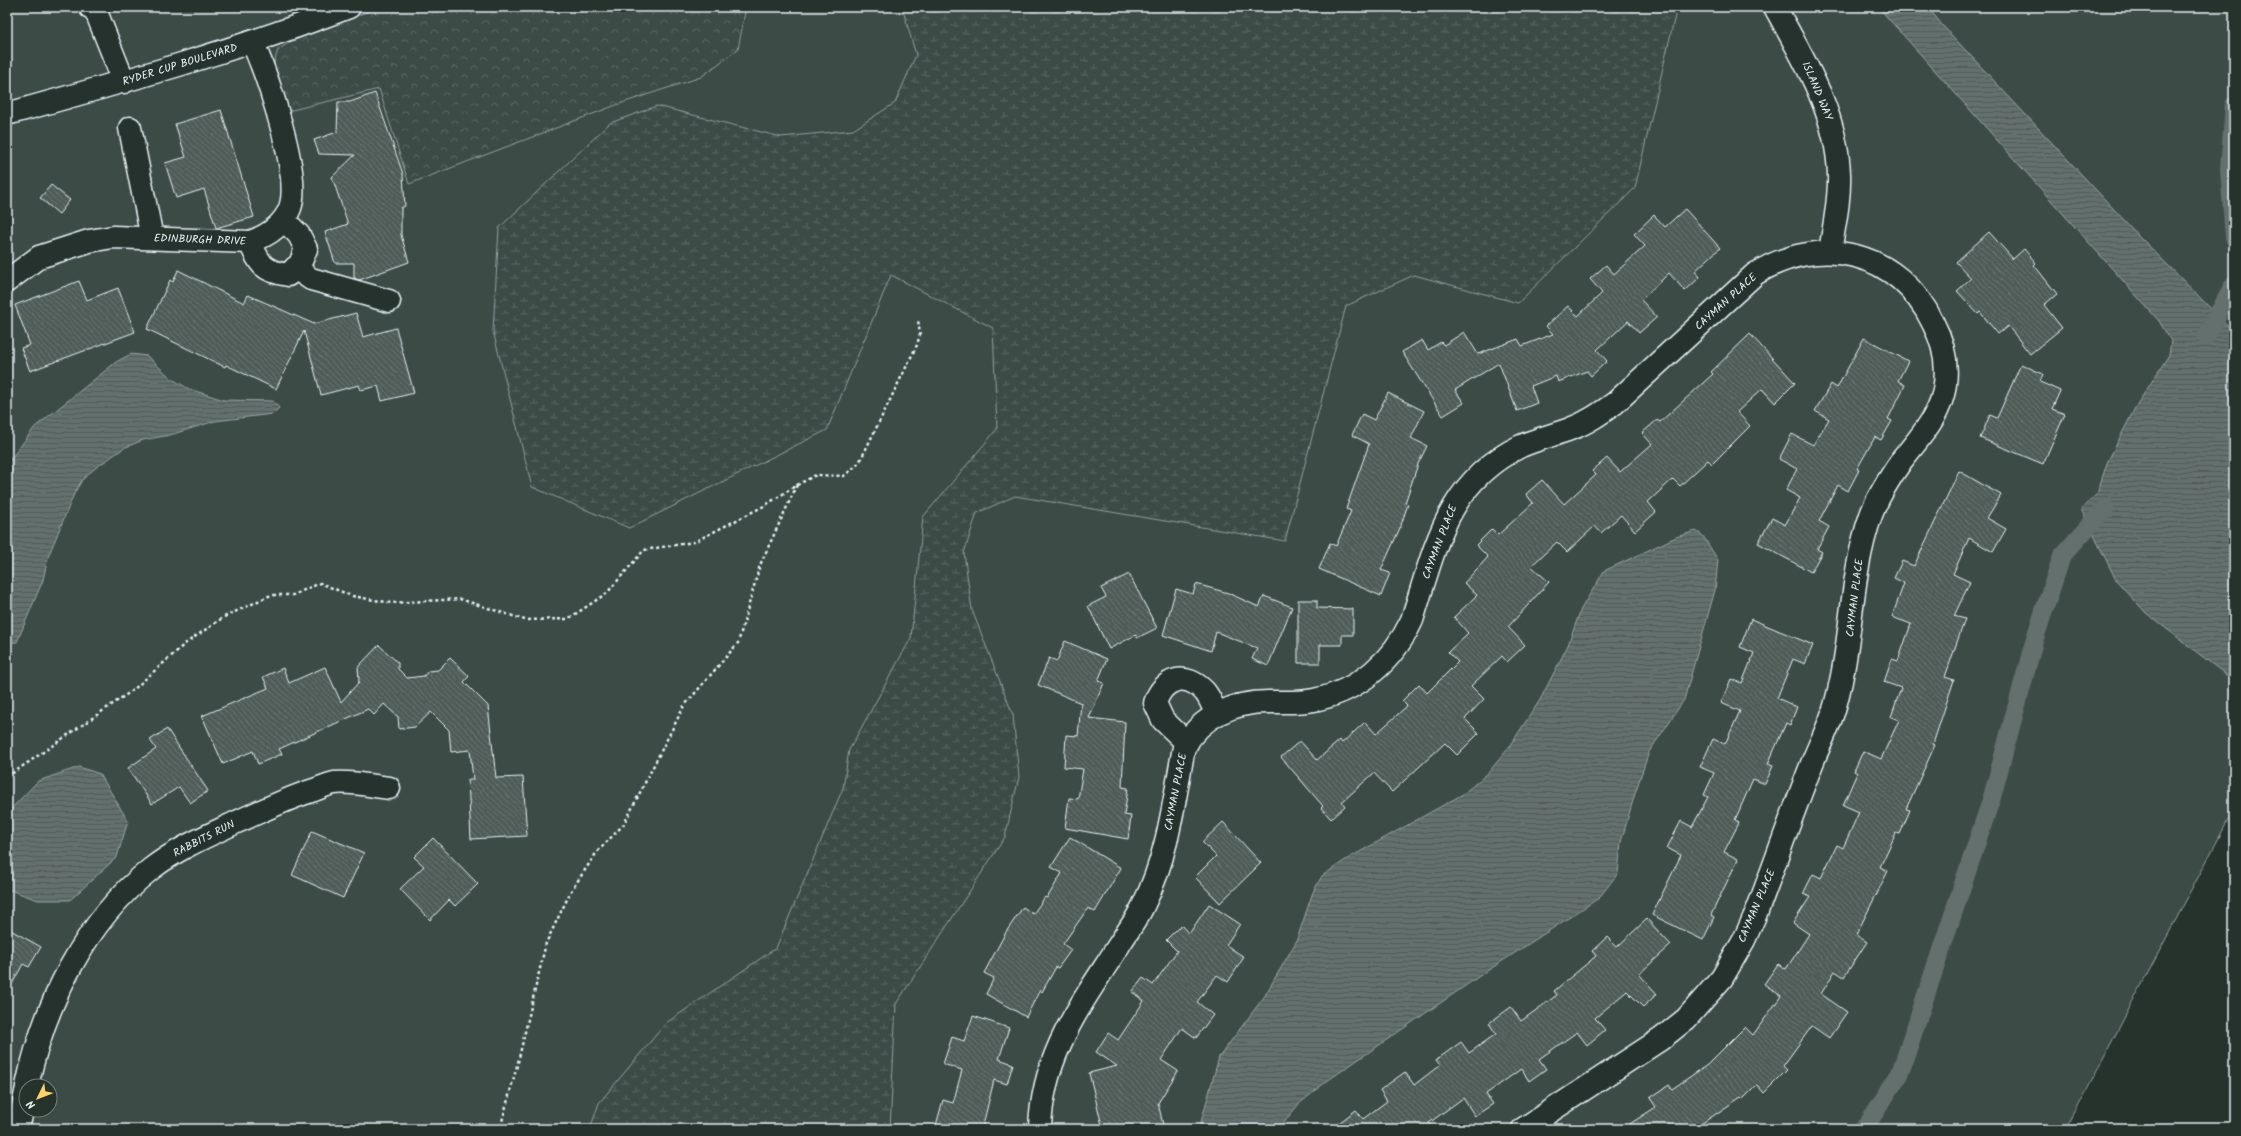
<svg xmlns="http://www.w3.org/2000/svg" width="2241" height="1136" viewBox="0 0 2241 1136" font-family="Kalam,sans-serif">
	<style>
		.green { fill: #3e4b47; stroke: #939ea0; fill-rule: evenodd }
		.forest { fill: url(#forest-crowns); stroke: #939ea0 }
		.wetland { fill: url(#wetland-marsh); stroke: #939ea0 }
		.water { fill: url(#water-rules); stroke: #98a3a5 }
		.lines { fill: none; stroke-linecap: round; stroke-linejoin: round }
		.canal { stroke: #636f6d; stroke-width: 18 }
		.building { fill: url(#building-back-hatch); stroke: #e8f1f8 }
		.minor-casing { stroke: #e8f1f8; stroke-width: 25 }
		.path { stroke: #e8f1f8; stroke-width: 2.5; stroke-dasharray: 3 3; stroke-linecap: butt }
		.minor { stroke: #26332d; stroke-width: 22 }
		.labels { text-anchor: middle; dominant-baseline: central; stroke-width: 3; stroke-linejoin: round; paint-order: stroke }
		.street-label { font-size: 11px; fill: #e8f1f8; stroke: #26332d }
	</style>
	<defs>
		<pattern id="forest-crowns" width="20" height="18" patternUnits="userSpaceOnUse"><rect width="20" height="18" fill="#3e4b47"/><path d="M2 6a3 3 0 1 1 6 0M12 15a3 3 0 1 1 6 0" fill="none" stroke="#5a6562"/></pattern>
		<pattern id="wetland-marsh" width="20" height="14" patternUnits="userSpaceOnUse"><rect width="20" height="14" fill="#3e4b47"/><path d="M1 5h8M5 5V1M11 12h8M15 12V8" fill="none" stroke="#5a6562"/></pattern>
		<pattern id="water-rules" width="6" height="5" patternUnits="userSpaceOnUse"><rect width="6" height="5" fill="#636f6d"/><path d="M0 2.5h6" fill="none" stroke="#535a5a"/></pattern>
		<pattern id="building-back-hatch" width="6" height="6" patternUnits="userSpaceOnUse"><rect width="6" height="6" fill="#505c59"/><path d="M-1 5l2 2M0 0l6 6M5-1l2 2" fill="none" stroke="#697472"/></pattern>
	</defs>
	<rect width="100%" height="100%" fill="#26332d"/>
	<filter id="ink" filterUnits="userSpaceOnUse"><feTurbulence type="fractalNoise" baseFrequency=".025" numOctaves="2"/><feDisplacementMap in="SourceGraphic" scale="8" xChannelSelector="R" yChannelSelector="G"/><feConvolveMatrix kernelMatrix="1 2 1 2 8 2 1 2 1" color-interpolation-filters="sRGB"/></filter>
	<g filter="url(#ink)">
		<path class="green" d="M7 7H2234V809L2066 1129H7ZM26 1086H50V1110H26Z"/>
		<path class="forest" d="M379 7H746L738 49 701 77 619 104 409 184 379 89 288 111 274 63 278 50 290 42Z"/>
		<path class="wetland" d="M902 7H1677L1635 188 1518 303 1414 275 1346 306 1285 541 1015 496 977 513 964 553 972 610 1013 715 1019 777 1005 837 896 1004 890 1129H590L599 1103 666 1023 776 948 843 788 849 750 911 638 923 517 997 429 993 328 891 275 827 430 629 528 532 487 493 331 499 228 610 123 657 106 781 137 853 130 895 103 916 55Z"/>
		<g class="water">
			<path d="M1878 7H1928L1942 25 2138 235 2234 332V681L2146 613 2116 580 2081 509 2097 494 2107 463 2136 406 2169 355 2171 341 2159 321Z"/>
			<path d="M131 354 147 356 172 379 189 389 224 400 273 401 279 408 273 414 215 421 170 435 143 440 124 448 94 469 82 480 74 494 48 557 43 580 17 642 7 643V464L35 427 116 362Z"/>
			<path d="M1696 531 1703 536 1718 560 1715 590 1684 700 1649 752 1636 790 1621 842 1618 873 1599 898 1481 975 1327 1081 1299 1104 1278 1129H1199L1219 1057 1264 997 1296 942 1313 892 1322 876 1347 859 1463 794 1488 773 1507 750 1540 700 1568 645 1581 609 1604 571 1676 537Z"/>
			<path d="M79 767 100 774 128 821 117 857 70 900H38L7 889V813L38 781Z"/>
		</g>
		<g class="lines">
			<g class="canal">
				<path d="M2234 105 2229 169 2234 238"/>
				<path d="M2206 337 2234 284"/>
				<path d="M1862 1129 1867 1125 1900 1073 1992 797 2035 638 2062 556 2105 508"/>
			</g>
		</g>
		<g class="building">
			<path d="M375 93 403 174 405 206 401 208V235L409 262 359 280 354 278V263H335L325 232 348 224 332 177 355 155 319 154 314 140 337 132 338 102H350Z"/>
			<path d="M221 110 254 217 216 228 204 189 176 198 165 163 186 157 175 124Z"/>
			<path d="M51 185 70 200 59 214 40 198Z"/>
			<path d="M1685 209 1720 248 1695 271 1700 277 1685 291 1669 273 1641 300 1657 317 1639 333 1628 321 1597 350 1607 361 1591 376 1587 371 1558 382 1556 376 1531 386 1537 403 1517 411 1499 363 1455 390 1464 403 1443 416 1402 352 1422 340 1428 350 1441 342 1444 345 1464 332 1478 354 1518 339 1522 346 1553 334 1546 326 1568 306 1578 316 1602 293 1590 279 1606 265 1614 274 1645 246 1634 234 1654 215 1665 227Z"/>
			<path d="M1989 232 2013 259 2024 249 2036 263 2034 265 2057 294 2044 305 2062 328 2030 354 2008 326 1998 334 1980 312 1978 314 1957 291 1971 278 1956 262Z"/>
			<path d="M178 270 244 303 248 295 314 324 356 313 363 337 396 328 414 393 382 401 378 386 361 390 359 385 321 395 304 331 276 389 226 365 225 367 147 329 170 280 173 282Z"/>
			<path d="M79 281 87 300 118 288 135 332 30 371 21 348 30 345 15 305Z"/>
			<path d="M1750 334 1795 383 1775 403 1762 389 1737 412 1750 426 1712 464 1708 460 1680 486 1673 479 1648 502 1656 512 1635 531 1621 515 1601 533 1595 526 1567 552 1557 542 1531 566 1549 582 1508 627 1525 645 1507 662 1502 656 1471 686 1484 699 1465 719 1479 733 1457 755 1445 743 1392 792 1374 773 1342 802 1345 806 1331 819 1321 808 1323 806 1281 757 1300 741 1317 760 1340 740 1342 743 1365 722 1376 734 1407 706 1402 701 1419 684 1427 693 1458 662 1448 652 1468 633 1454 617 1477 595 1464 583 1488 557 1476 545 1492 529 1498 535 1533 503 1526 494 1542 480 1564 504 1596 475 1592 471 1607 458 1620 472 1652 444 1642 433 1657 420 1660 422 1713 374 1711 372Z"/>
			<path d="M1864 338 1908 361 1898 381 1905 385 1888 419 1892 421 1881 440 1875 437 1857 469 1859 470 1848 491 1838 485 1819 521 1829 527 1817 549 1822 552 1811 572 1758 543 1772 518 1785 525 1800 498 1786 490 1797 469 1779 459 1792 434 1813 445 1829 419 1815 411 1831 384 1837 388Z"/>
			<path d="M2021 364 2043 374 2040 382 2060 391 2052 409 2065 414 2043 464 1980 438 1990 415 1997 418Z"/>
			<path d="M1388 393 1424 411 1411 438 1427 446 1418 464 1405 503 1408 504 1400 528 1381 570 1390 573 1381 596 1319 569 1330 543 1336 546 1351 511 1346 509 1369 444 1352 435 1362 414 1374 420Z"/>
			<path d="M1959 471 2001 495 1987 518 2006 529 1993 552 1969 538 1953 574 1970 582 1954 616 1965 619 1945 677 1954 680 1933 744 1935 745 1906 809 1910 810 1900 834 1896 833 1880 867 1888 871 1856 935 1867 942 1844 977 1835 971 1821 994 1847 1012 1829 1038 1812 1026 1783 1066 1787 1070 1764 1093 1757 1085 1743 1099 1741 1097 1701 1124 1705 1129H1622L1656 1107 1650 1098 1669 1085 1672 1089 1707 1065 1745 1027 1753 1035 1781 996 1764 984 1778 964 1786 969 1809 934 1793 923 1810 897 1803 894 1813 874 1821 878 1837 845 1843 848 1859 812 1843 805 1857 773 1854 771 1863 751 1881 759 1899 720 1891 717 1901 688 1884 682 1892 659 1898 661 1911 624 1892 617 1904 583 1894 578 1902 561 1914 566Z"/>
			<path d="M1129 574 1157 628 1137 638 1136 635 1109 649 1088 606 1106 597 1101 588Z"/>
			<path d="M1196 584 1228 593 1259 607 1264 596 1292 607 1268 666 1252 659 1257 648 1216 632 1211 651 1163 635 1176 589 1193 594Z"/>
			<path d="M1298 600H1317V608L1353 609V635H1342V645H1320V663H1298Z"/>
			<path d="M1751 619 1813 645 1805 664 1793 659 1777 698 1797 707 1790 725 1786 723 1768 764 1773 766 1765 784 1753 779 1735 820 1739 823 1724 852 1738 859 1711 915 1714 917 1703 940 1652 915 1681 855 1667 848 1681 821 1692 827 1708 797 1704 795 1714 773 1700 767 1713 739 1725 744 1740 711 1721 703 1731 679 1742 683 1754 653 1740 647Z"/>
			<path d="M1065 641 1107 659 1098 681 1104 683 1089 718 1125 722 1122 787 1128 788 1124 815 1131 816 1128 839 1065 828 1069 798 1078 799 1083 769 1064 767 1066 735 1078 736 1081 703 1038 685 1049 658 1057 661Z"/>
			<path d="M379 645 398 663V669L407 678 424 676 428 671 438 670 450 658 469 676 464 682 488 706 496 778 523 777 527 836 471 839 468 780H473L470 750 451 752 449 730 431 712 415 727 399 729 398 717 384 704 374 715 368 709 279 749 282 754 258 764 253 751 223 764 202 716 268 688 263 677 283 668 289 683 325 667 341 702 359 682 358 667Z"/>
			<path d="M167 729 208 791 190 803 179 787 152 804 128 768 156 749 150 740Z"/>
			<path d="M1223 822 1261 863 1220 903 1195 877 1216 856 1202 842Z"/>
			<path d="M312 831 364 853 343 898 292 875Z"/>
			<path d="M1070 837 1121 868 1095 912 1088 908 1063 944 1071 950 1058 968 1056 967 1042 992 1040 990 1026 1017 986 994 994 978 984 973 1006 932 1023 907 1033 914 1045 897 1047 898 1062 873 1051 867Z"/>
			<path d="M433 838 478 884 455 906 449 900 430 920 400 889 424 866 414 857Z"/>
			<path d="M1209 904 1240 924 1226 945 1244 957 1228 982 1217 975 1197 1002 1213 1015 1196 1038 1182 1028 1161 1060 1178 1071 1158 1103 1164 1129H1103L1089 1073 1117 1066 1096 1052 1108 1033 1118 1040 1144 1001 1132 992 1143 978 1153 985 1177 951 1166 940 1181 925 1189 934Z"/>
			<path d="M1647 919 1671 945 1639 974 1657 994 1643 1007 1627 991 1595 1018 1605 1030 1587 1045 1577 1032 1539 1059 1546 1069 1529 1081 1521 1069 1486 1094 1493 1104 1475 1116 1463 1098 1429 1123 1433 1129H1331L1356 1110 1363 1119 1387 1101 1380 1090 1405 1072 1414 1085 1440 1065 1436 1060 1461 1042 1469 1053 1496 1034 1489 1023 1511 1007 1521 1021 1557 995 1554 991 1596 956 1592 951 1607 937 1617 947Z"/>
			<path d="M7 928 41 947 29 967 23 964 7 993Z"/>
			<path d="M973 1016 1009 1028 999 1059 1013 1064 1007 1084 994 1080 982 1129H935L943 1100 953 1103 962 1070 943 1064 952 1037 964 1041Z"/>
		</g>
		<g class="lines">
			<defs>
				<g id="minor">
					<path d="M90 7 95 9 124 82"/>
					<path d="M1775 7C1803 59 1837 112 1839 174 1840 200 1834 226 1830 252"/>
					<path d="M7 114C123 82 237 50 349 7"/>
					<path d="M130 128 152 238"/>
					<path d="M250 242C260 265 263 271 288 275L300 264 306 249 299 235 284 220"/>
					<path d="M295 268 311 279 389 301"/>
					<path d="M7 281 39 257 89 241 113 237 250 242C267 236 283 226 290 208 302 175 267 76 253 43"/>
					<path d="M1187 743 1163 720 1155 703C1163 678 1186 671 1205 692 1210 698 1213 707 1217 714"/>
					<path d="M27 1086C44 1005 85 921 151 869 178 848 209 835 239 821 264 810 288 798 314 790 320 788 328 784 334 783 351 781 372 786 389 788"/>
					<path d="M18 1129 26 1092"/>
					<path d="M1040 1129C1042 1054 1081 1005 1119 945 1127 932 1137 919 1143 906 1168 856 1174 801 1184 747 1201 716 1234 702 1268 702 1284 702 1299 703 1314 700 1359 691 1393 661 1412 620 1435 549 1446 482 1521 446 1537 439 1554 435 1570 429 1587 423 1601 413 1615 403L1755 274C1821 233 1899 251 1933 323 1943 342 1948 362 1945 384 1942 414 1919 438 1902 460 1890 477 1878 496 1871 515 1849 577 1853 643 1835 706 1830 725 1820 743 1813 761 1793 811 1776 861 1757 911L1744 940 1722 978 1686 1019 1661 1039 1523 1129"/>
				</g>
			</defs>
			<use href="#minor" class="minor-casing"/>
			<g class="path">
				<path d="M797 485 816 475 844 476 859 463 917 345 920 334 918 320"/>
				<path d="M7 777 133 690 186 643 224 617 271 595H293L320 583 352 596 391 603 460 599 525 620 568 619 607 593 644 550 694 542 764 506 797 485 760 565 738 643 684 706 624 824 597 852 571 891 546 943 518 1062 500 1129"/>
			</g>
			<use href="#minor" class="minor"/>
		</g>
	</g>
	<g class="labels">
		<g class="street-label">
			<text transform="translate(180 65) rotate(-17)">RYDER CUP BOULEVARD</text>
			<text transform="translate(1817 91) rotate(67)">ISLAND WAY</text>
			<text transform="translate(200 240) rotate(2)">EDINBURGH DRIVE</text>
			<text transform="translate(1726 302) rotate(-42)">CAYMAN PLACE</text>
			<text transform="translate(1440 542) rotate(-69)">CAYMAN PLACE</text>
			<text transform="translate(1855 598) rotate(-83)">CAYMAN PLACE</text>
			<text transform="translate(1176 792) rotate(-79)">CAYMAN PLACE</text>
			<text transform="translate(204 839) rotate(-27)">RABBITS RUN</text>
			<text transform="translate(1757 906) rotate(-67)">CAYMAN PLACE</text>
		</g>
	</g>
	<rect width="2241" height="1136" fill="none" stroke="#26332d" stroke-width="24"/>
	<rect x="12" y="12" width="2217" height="1112" fill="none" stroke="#e8f1f8" stroke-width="1.5" filter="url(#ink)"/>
	<g transform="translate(38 1098) rotate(227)"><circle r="19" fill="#26332d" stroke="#747f7e"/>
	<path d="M0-3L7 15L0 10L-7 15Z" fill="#ffd166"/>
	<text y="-6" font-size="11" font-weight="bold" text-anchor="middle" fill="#e8f1f8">N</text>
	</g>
</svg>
